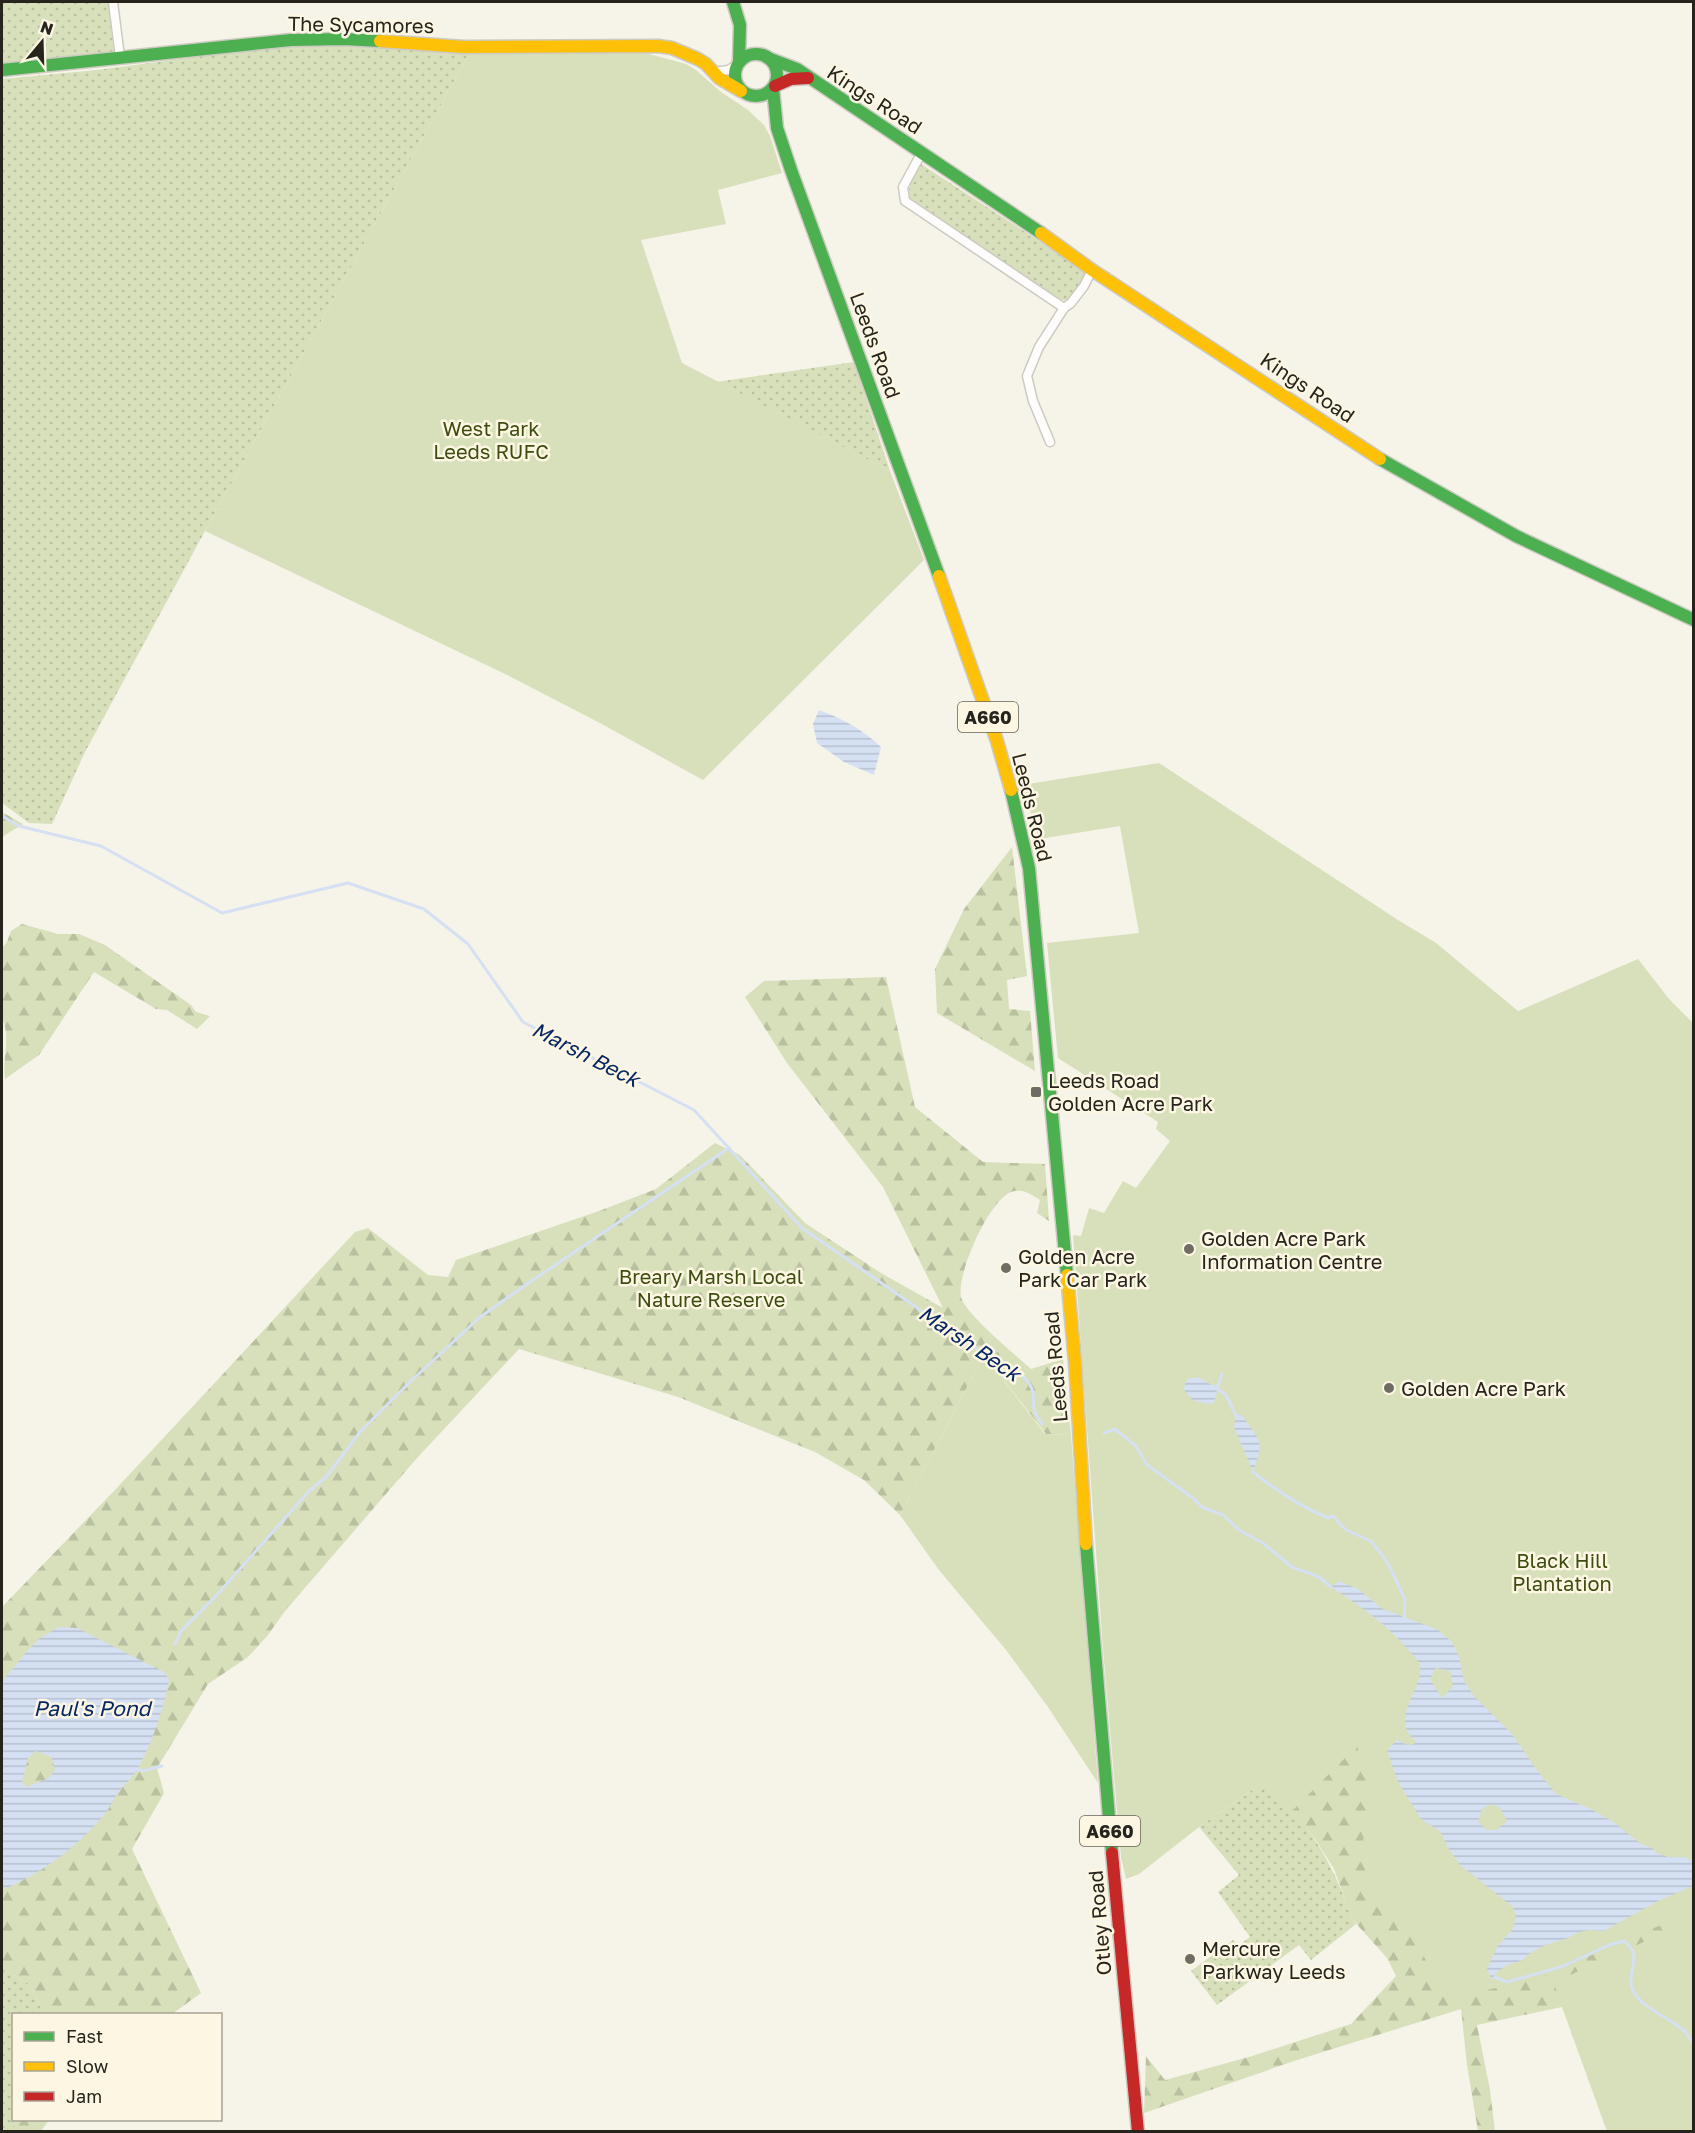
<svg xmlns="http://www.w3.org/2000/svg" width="1695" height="2133" viewBox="0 0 1695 2133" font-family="'Golos Text',sans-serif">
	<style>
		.grass { fill: url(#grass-dots) }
		.forest { fill: url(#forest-firs) }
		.park { fill: #d7e0ba }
		.water { fill: url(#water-rules); fill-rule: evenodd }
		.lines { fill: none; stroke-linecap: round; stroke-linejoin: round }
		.stream { stroke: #d5e0f2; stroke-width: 3 }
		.street-casing { stroke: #cdcac2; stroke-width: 11 }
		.fast-casing { stroke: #cdcac2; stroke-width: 15 }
		.slow-casing { stroke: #cdcac2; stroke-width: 15 }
		.jam-casing { stroke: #cdcac2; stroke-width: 15 }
		.street { stroke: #fefdfc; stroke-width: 8 }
		.fast { stroke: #4caf50; stroke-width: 12 }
		.slow { stroke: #ffc107; stroke-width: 12 }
		.jam { stroke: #c62828; stroke-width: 12 }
		.poi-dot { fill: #6f6c64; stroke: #fcf6e3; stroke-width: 2 }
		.labels { text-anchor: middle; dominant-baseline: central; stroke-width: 5; stroke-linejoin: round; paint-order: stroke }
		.shield { fill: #fcf6e3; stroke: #666358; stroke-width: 1.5 }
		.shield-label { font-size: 18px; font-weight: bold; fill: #26241d }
		.street-label { font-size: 20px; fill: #26241d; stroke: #fcf6e3 }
		.park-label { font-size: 20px; fill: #3d4d10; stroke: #fcf6e3 }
		.poi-label { font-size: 20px; fill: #26241d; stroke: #fcf6e3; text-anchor: start }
		.water-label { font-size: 21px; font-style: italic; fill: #072865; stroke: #fcf6e3 }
	</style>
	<defs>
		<pattern id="grass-dots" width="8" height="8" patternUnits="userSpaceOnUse" patternTransform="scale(1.5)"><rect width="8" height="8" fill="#d7e0ba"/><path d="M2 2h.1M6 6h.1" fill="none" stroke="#b8c09f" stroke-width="1.8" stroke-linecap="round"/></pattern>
		<pattern id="forest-firs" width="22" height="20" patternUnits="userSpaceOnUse" patternTransform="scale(1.5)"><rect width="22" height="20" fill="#d7e0ba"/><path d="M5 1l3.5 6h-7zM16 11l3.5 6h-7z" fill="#b8c09f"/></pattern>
		<pattern id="water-rules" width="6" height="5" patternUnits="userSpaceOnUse" patternTransform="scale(1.5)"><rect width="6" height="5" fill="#d5e0f2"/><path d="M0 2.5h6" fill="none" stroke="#b7c0cf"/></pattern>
	</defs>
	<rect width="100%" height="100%" fill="#f6f3e9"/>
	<g class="grass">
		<path d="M2 2H108L114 54 2 63Z"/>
		<path d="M327 45 392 47 469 54 205 531 85 752 52 824 29 823 2 803V79L97 70 279 46Z"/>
		<path d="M921 164 1085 271C1086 279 1076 297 1066 300 1063 301 1060 299 1057 297L910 199C907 184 913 176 921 164Z"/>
		<path d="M854 362 890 471 716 382Z"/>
		<path d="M1262 1783C1273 1792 1285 1801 1294 1811 1321 1844 1339 1879 1352 1919L1356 1924 1311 1960 1299 1945 1217 2005 1191 1971 1233 1940 1238 1946 1250 1937 1218 1892 1239 1875 1199 1827Z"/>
		<path d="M2 1968 29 1984 44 2014H14V2120H41L31 2131 2 2132Z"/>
	</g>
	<g class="forest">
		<path d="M2 812 23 824 2 837Z"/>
		<path d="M1012 847 1027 976 1007 980 1009 1009 1030 1011 1035 1071 937 1013 935 969 964 909Z"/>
		<path d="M22 924 58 934H79L105 945 191 1005 196 1012 210 1016 197 1029 167 1010 156 1009 94 972 39 1055 5 1079C2 1059 11 1036 2 1018V948L7 942 11 931Z"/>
		<path d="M886 977 915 1107 983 1162 1045 1164 1049 1221 1037 1213 1040 1200C1031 1194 1023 1188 1011 1192 989 1200 956 1275 961 1297 965 1314 1016 1355 1031 1369L1063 1359 1071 1435 1046 1434 984 1355 900 1515 864 1480 815 1452 678 1397 519 1349 417 1458 285 1611 268 1635 248 1657 208 1684 157 1768 164 1793 132 1849 201 1993 172 2014H44L29 1984 2 1968V1607L114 1491 355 1232 368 1228 428 1275 448 1277 456 1260 599 1211 656 1189 715 1143 740 1155 805 1223 881 1273 943 1308 883 1187 787 1063 745 997 764 981Z"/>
		<path d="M1346 1709 1693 1886V2131H1607L1562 2007 1477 2025 1490 2090 1495 2131H1478L1467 2065 1461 2009 1294 2061 1144 2113 1146 2056 1165 2080 1249 2057 1351 2024 1396 1976 1387 1958 1352 1919 1334 1869 1315 1839 1293 1810 1262 1783Z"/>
		<path d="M21 2120H49L41 2131H10Z"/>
	</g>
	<g class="park">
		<path d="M642 52 686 64 696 70 721 92 748 110 764 125 770 136 782 173 718 190 726 224 641 240 682 363 890 471 924 560 703 780 600 723 503 673 205 531 469 54Z"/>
		<path d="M1159 763 1398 920 1436 943 1518 1011 1638 959 1669 999 1693 1023V1911L1537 1979 1459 1996 1431 1969 1407 1927 1366 1882 1363 1843 1369 1785 1357 1746 1293 1810 1262 1783 1199 1827 1139 1874 1126 1879 1121 1857 1103 1649 1073 1235 1081 1236 1089 1208 1104 1213 1123 1181 1136 1188 1170 1141 1156 1129 1158 1122 1058 1058 1047 943 1139 933 1120 826 1039 839 1022 785Z"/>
		<path d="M984 1355 1045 1434 1071 1435 1098 1783 1048 1707 1006 1650 939 1570 900 1515Z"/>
		<path d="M1693 1920V2131H1607L1553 1981 1570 1975Z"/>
	</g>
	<g class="water">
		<path d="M819 710C843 719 862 729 881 747L874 775 844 762 817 743 813 724Z"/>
		<path d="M1198 1377 1213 1386 1217 1392 1214 1403 1208 1404 1192 1400 1183 1388 1188 1379Z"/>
		<path d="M1241 1414C1260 1442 1265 1439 1253 1472L1234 1427 1236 1416Z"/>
		<path d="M1339 1581 1358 1589 1381 1608 1438 1630 1452 1642 1459 1657 1464 1681 1474 1696 1512 1734 1536 1769 1556 1794 1591 1809 1615 1823 1641 1844 1652 1848 1657 1853 1668 1857H1685L1693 1862V1886L1658 1901 1604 1931 1590 1930 1579 1932 1568 1938 1545 1945 1527 1955 1523 1960 1507 1965 1496 1973 1493 1981 1487 1969 1497 1947 1512 1930 1516 1918 1513 1907 1460 1865 1447 1846 1440 1831 1421 1819 1398 1782 1387 1750 1397 1740 1408 1745 1414 1744 1416 1741C1386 1719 1428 1684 1419 1663 1417 1659 1413 1655 1410 1652 1388 1625 1360 1606 1331 1587ZM1436 1668 1450 1671 1453 1686 1442 1698 1430 1679ZM1491 1804 1500 1808 1507 1821 1496 1830H1486L1478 1821 1482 1809Z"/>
		<path d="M59 1627 77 1628 164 1672 169 1680C163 1711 151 1748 134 1774 130 1780 124 1785 119 1791 114 1798 111 1805 107 1811 79 1846 43 1873 2 1890V1682L28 1650 40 1638ZM36 1751 51 1757 55 1769 49 1778 27 1787 22 1782 28 1758Z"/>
	</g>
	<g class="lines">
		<g class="stream">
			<path d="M2 816 19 826 101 846 222 913 348 883 424 909 468 944 523 1022 694 1110 802 1228 994 1361C1008 1368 1026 1373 1032 1389 1037 1405 1028 1405 1042 1424"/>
			<path d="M1213 1386 1226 1395 1236 1416"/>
			<path d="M1217 1388 1222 1374"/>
			<path d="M1104 1433 1115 1429 1136 1446 1147 1465 1193 1498 1202 1507 1223 1515 1239 1530 1263 1543 1292 1567 1319 1577 1331 1587"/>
			<path d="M1253 1472C1277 1491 1300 1506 1328 1518L1333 1516 1346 1530 1371 1541 1388 1563 1405 1600 1404 1618"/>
			<path d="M175 1644 181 1631 216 1596 309 1491 326 1477 360 1432 411 1381 479 1318 524 1286 729 1148"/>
			<path d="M137 1769 143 1771 162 1766"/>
			<path d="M1495 1977 1507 1982 1539 1973 1561 1967 1609 1945 1624 1941C1646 1958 1623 1973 1634 1992 1645 2011 1671 2017 1686 2033 1689 2036 1691 2041 1694 2045"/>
		</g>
		<defs>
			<g id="street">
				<path d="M113 2 120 57"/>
				<path d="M714 72 728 70 737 65"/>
				<path d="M922 152 903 187 905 201 1064 308"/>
				<path d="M1050 442 1033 401 1027 376 1039 347 1064 308 1071 303 1084 286 1092 270"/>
			</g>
			<g id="fast">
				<path d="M733 2 740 25 739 62"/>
				<circle cx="756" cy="75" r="21"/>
				<path d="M768 58 797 69 1041 233"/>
				<path d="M2 70 291 40 344 39 380 41"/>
				<path d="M773 89 777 128 791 170 939 576"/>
				<path d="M1380 459 1516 536 1694 620"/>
				<path d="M1011 790 1029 868 1067 1275"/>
				<path d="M1086 1544 1112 1853"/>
			</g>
			<g id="slow">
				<path d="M380 41 464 47 658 46 672 48 698 59 706 64 719 78 741 91"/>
				<path d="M1041 233 1092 270 1380 459"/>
				<path d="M939 576 997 741 1011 790"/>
				<path d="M1067 1275 1075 1362 1086 1544"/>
			</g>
			<g id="jam">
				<path d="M775 86 791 79 808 78"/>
				<path d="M1112 1853 1138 2132"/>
			</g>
		</defs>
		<use href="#street" class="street-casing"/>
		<use href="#fast" class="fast-casing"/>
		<use href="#slow" class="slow-casing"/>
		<use href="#jam" class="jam-casing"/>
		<use href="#street" class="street"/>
		<use href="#fast" class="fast"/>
		<use href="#slow" class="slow"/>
		<use href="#jam" class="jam"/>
	</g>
	<g class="poi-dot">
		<rect x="1030" y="1086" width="12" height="12" rx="3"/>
		<circle cx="1189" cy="1249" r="6"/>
		<circle cx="1006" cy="1268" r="6"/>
		<circle cx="1389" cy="1388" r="6"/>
		<circle cx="1190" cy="1959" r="6"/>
	</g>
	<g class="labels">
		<g class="shield">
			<rect x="958" y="702" width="60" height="30" rx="4.5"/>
			<rect x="1080" y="1816" width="60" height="30" rx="4.5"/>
		</g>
		<g class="shield-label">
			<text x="988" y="717">A660</text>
			<text x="1110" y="1831">A660</text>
		</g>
		<g class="street-label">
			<text transform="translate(361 24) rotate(1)">The Sycamores</text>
			<text transform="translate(875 99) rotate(33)">Kings Road</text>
			<text transform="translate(876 345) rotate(70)">Leeds Road</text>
			<text transform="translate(1308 387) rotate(34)">Kings Road</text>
			<text transform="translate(1033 807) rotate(76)">Leeds Road</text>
			<text transform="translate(1055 1367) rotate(-95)">Leeds Road</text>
			<text transform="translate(1099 1923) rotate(-95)">Otley Road</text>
		</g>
		<g class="park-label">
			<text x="491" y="428">West Park<tspan x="491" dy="23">Leeds RUFC</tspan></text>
			<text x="711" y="1276">Breary Marsh Local<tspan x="711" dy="23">Nature Reserve</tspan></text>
			<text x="1562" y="1560">Black Hill<tspan x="1562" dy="23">Plantation</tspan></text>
		</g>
		<g class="poi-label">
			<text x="1048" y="1080">Leeds Road<tspan x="1048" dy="23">Golden Acre Park</tspan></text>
			<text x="1201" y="1238">Golden Acre Park<tspan x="1201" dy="23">Information Centre</tspan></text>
			<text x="1018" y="1256">Golden Acre<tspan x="1018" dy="23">Park Car Park</tspan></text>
			<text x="1401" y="1388">Golden Acre Park</text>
			<text x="1202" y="1948">Mercure<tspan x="1202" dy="23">Parkway Leeds</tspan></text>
		</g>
		<g class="water-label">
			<text transform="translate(586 1054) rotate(27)">Marsh Beck</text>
			<text transform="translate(970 1343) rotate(34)">Marsh Beck</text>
			<text x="92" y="1708">Paul's Pond</text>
		</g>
	</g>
	<rect width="1695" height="2133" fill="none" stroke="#26241d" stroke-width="6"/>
	<rect x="12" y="2013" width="210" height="108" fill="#fcf6e3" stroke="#a6a294" stroke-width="1.5"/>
	<rect x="24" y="2032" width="30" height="9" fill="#4caf50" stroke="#a6a294" stroke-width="1.5"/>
	<text x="66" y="2043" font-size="18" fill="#26241d">Fast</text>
	<rect x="24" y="2062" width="30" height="9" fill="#ffc107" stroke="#a6a294" stroke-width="1.5"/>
	<text x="66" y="2073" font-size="18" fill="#26241d">Slow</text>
	<rect x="24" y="2092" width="30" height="9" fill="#c62828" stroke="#a6a294" stroke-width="1.5"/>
	<text x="66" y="2103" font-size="18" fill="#26241d">Jam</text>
	<g transform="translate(42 42) rotate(19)" stroke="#fcf6e3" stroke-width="4.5" paint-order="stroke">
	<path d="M0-4.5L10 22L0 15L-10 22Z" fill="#26241d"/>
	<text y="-9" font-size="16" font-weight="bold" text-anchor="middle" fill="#26241d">N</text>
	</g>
</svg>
